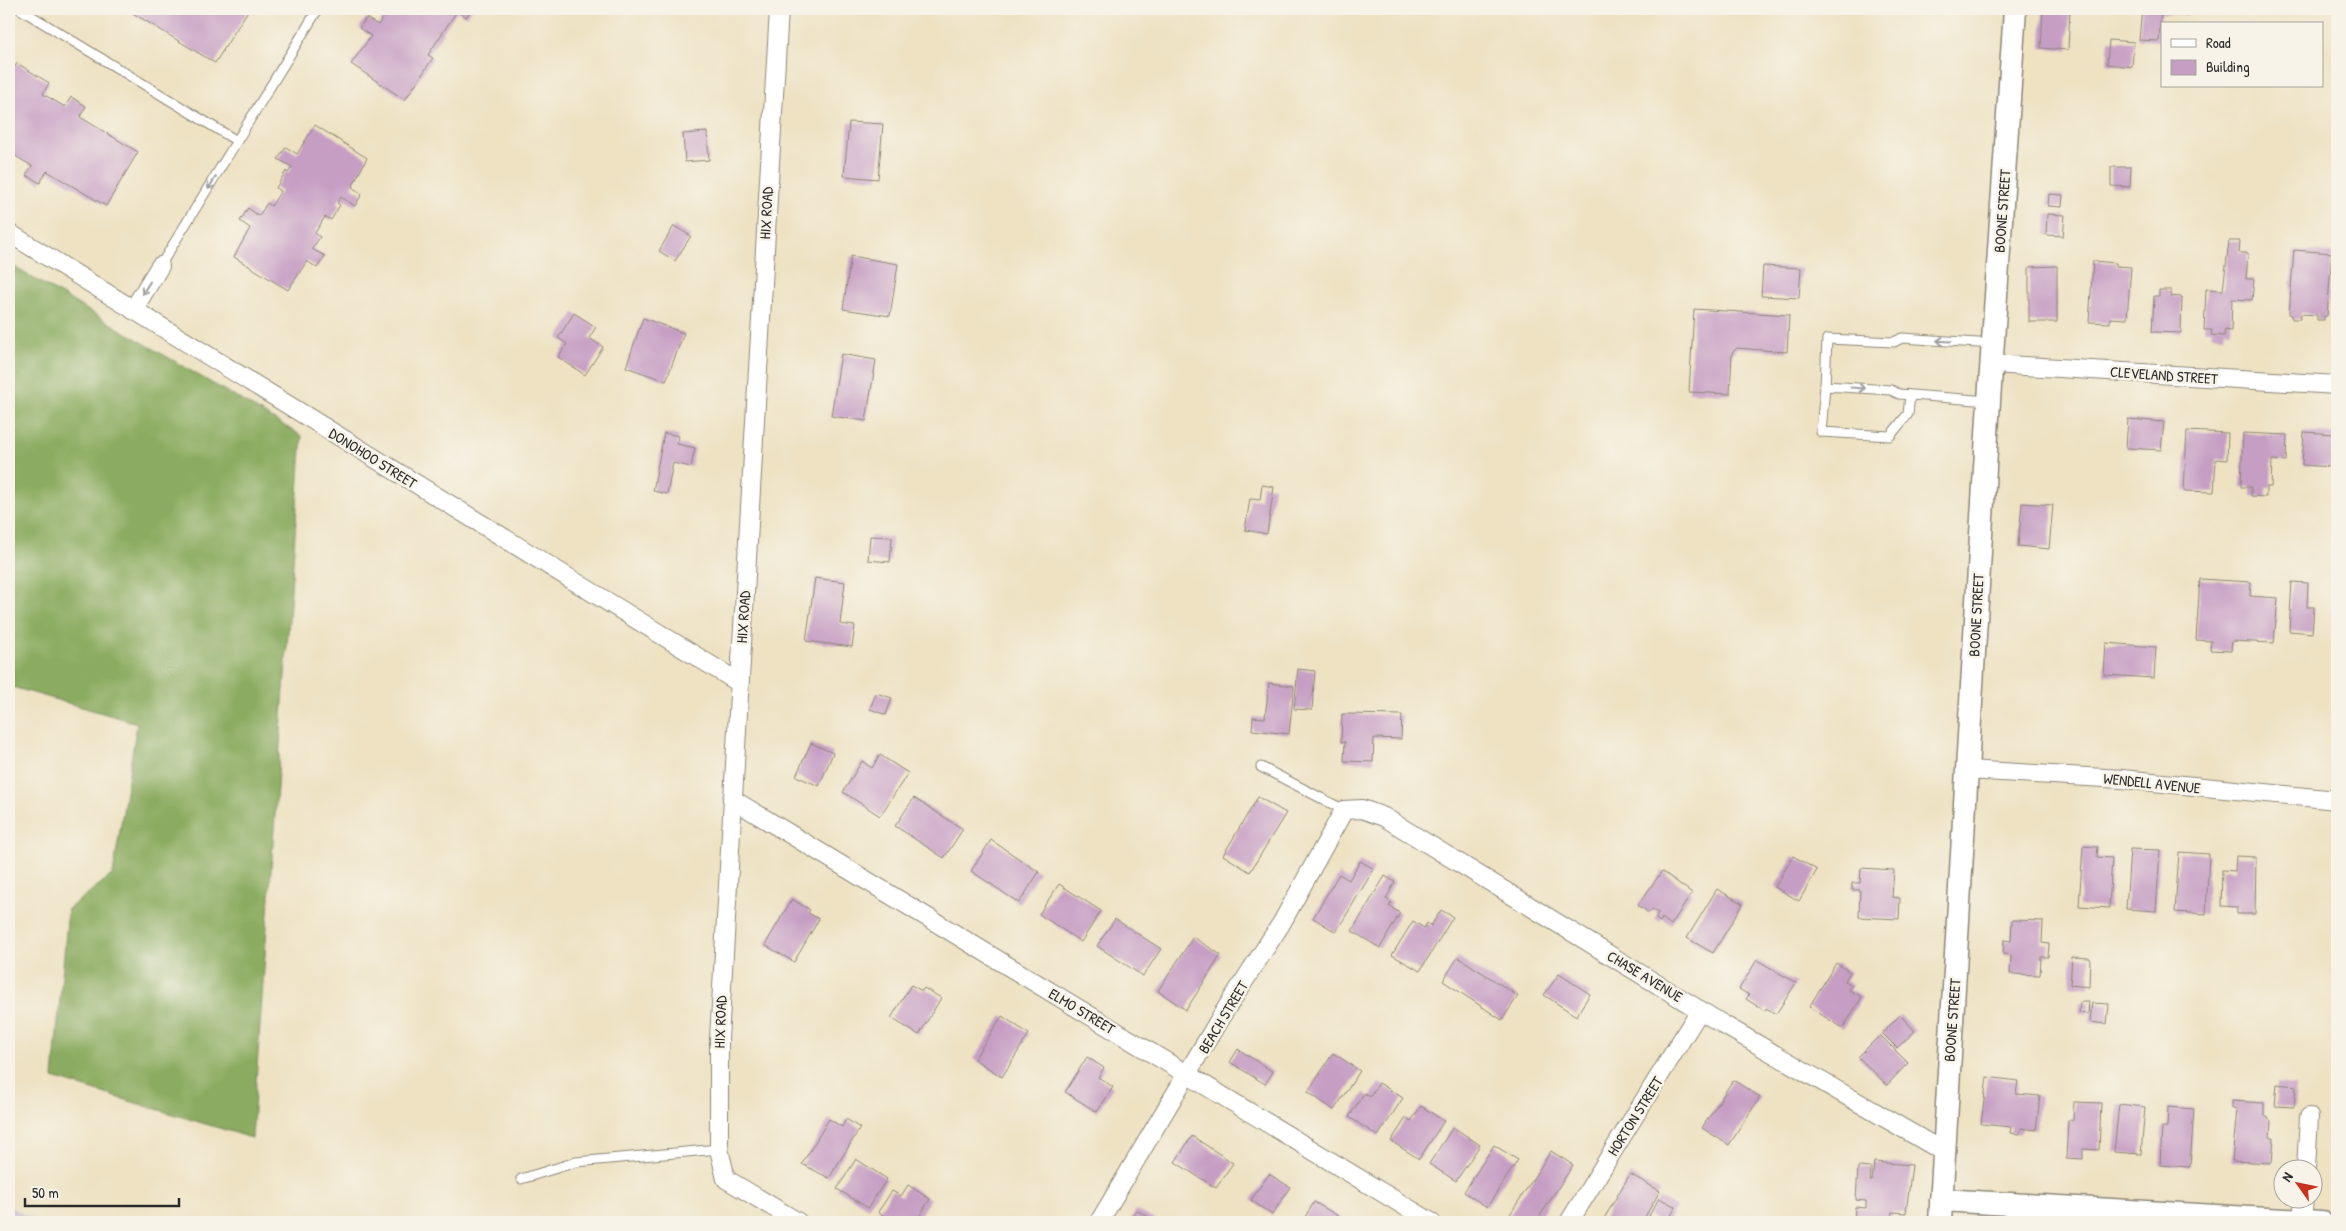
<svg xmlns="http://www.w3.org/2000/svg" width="2346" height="1231" viewBox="0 0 2346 1231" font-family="'Patrick Hand',sans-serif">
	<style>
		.industrial { fill: #cbbfd5 }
		.forest { fill: #8bac61; stroke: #5b6c46 }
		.building { fill: #c69ec4 }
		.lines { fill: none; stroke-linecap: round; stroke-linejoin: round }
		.service-casing { stroke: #8c8677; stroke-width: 11 }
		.minor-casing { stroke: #8c8677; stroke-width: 20 }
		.tertiary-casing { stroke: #8c8677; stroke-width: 25 }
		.service { stroke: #fff; stroke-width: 9 }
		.minor { stroke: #fff; stroke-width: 18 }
		.tertiary { stroke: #fff; stroke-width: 22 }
		.oneway { stroke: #a0a0a0 }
		.labels { text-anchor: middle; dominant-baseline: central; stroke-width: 5; stroke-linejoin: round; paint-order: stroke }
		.street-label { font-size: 15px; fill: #2b2b2b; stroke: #f7f3e8 }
	</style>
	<rect width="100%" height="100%" fill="#f7f3e8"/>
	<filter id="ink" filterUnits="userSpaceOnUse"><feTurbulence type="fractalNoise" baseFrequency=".02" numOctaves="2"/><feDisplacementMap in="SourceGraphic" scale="10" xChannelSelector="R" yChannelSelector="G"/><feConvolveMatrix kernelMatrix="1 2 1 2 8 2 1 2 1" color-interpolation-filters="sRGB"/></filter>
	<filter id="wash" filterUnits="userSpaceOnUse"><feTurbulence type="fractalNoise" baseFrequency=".0096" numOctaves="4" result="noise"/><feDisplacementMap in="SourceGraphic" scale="20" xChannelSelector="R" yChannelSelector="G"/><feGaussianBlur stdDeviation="1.12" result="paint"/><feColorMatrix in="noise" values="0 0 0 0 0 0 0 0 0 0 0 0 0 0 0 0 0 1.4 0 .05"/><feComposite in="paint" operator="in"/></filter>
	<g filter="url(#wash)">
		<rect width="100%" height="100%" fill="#eee2c3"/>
		<path class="industrial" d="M9 1207 40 1222H9Z"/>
		<path class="forest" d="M9 264 302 436 252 1138 53 1078 68 909 113 874 137 723 9 686Z"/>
		<g id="blocks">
			<g class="building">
				<path d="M126 9H249L215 63Z"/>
				<path d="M389 9H472L466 17 457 11 428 55 433 58 405 100 351 64 371 36 359 28 366 18 378 25Z"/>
				<path d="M2043 9H2070L2068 50 2041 48Z"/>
				<path d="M2142 9H2187V15L2161 13 2159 41 2139 40Z"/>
				<path d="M2109 40 2134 42 2132 67 2107 64Z"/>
				<path d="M17 63 49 83 43 94 65 107 71 97 86 106 80 117 138 152 106 206 47 171 40 183 26 175 32 166 9 152V77Z"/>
				<path d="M849 122 883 124 878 179 844 176Z"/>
				<path d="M315 125 367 158 352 187 362 194 355 206 341 197 337 203 340 205 331 220 325 217 315 233 320 237 312 249 325 256 317 268 307 261 288 290 234 257 250 228 240 221 248 208 259 216 267 203 271 206 281 191 276 188 286 171 288 173 292 167 278 159 286 147 297 154Z"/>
				<path d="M707 132 709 160 685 162 683 134Z"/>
				<path d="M2111 167H2131L2130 187 2111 186Z"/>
				<path d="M2049 194 2063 195 2062 207 2048 206Z"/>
				<path d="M2047 214 2065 215 2063 236 2046 235Z"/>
				<path d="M674 226 691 236 675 261 659 251Z"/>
				<path d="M2229 241H2240L2239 253H2248L2246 279H2254L2252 300 2232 299 2231 331 2225 330 2224 336 2211 335 2212 330H2204L2206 289 2223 290Z"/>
				<path d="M2294 250 2332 253 2327 316H2324V320H2317V315L2301 314 2300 319H2292V315L2289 314Z"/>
				<path d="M851 256 898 264 890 316 843 309Z"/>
				<path d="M2093 261 2116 263V266L2131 267 2127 319 2110 318V323L2089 322Z"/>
				<path d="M1763 266 1801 268 1799 298 1761 296Z"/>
				<path d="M2057 266V322H2029V267Z"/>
				<path d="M2159 290H2171L2170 296 2182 297 2181 333 2152 332 2154 296H2159Z"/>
				<path d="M1694 309 1789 315 1787 352 1737 348 1732 353 1730 394 1689 392Z"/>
				<path d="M574 313 596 327 589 338 603 347 585 375 558 357 567 344 558 338Z"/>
				<path d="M643 318 684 333 666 381 626 367Z"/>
				<path d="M841 354 876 360 866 421 831 416Z"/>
				<path d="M2128 419 2164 422 2161 450 2126 448Z"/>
				<path d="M2187 431 2228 433 2227 460 2216 459 2214 492 2184 491Z"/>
				<path d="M2304 432 2335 434 2337 476H2332V467L2302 465Z"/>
				<path d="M664 433 679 436 677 444 695 448 691 467 673 463 667 494 653 491Z"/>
				<path d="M2243 433 2287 435 2286 461 2272 460 2271 487H2266V497L2251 496V487H2241Z"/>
				<path d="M1262 485 1274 487 1267 534 1245 530 1250 499 1260 500Z"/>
				<path d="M2022 503 2053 505 2049 549 2018 546Z"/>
				<path d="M870 536 892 537 890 562 868 560Z"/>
				<path d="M815 578 845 582 840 624 855 626 852 647 806 641Z"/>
				<path d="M2200 579 2251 582 2250 596 2278 598 2274 643 2232 641 2231 651 2210 650 2211 641 2196 640Z"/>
				<path d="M2292 582 2308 583 2307 607H2314L2312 633 2289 631Z"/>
				<path d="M2106 643 2156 647 2154 678 2104 675Z"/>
				<path d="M1298 669 1315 671 1312 710 1294 709Z"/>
				<path d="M1269 683 1294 686 1289 734 1252 730 1253 717 1265 718Z"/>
				<path d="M876 693 892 698 886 715 870 709Z"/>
				<path d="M1342 714 1402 715 1401 739 1374 738 1373 762 1344 761 1345 742H1341Z"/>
				<path d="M811 743 833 753 819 786 796 776Z"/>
				<path d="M880 755 908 773 880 816 843 792 862 761 872 768Z"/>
				<path d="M1258 797 1286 813 1250 872 1223 855Z"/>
				<path d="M914 798 963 829 944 858 895 826Z"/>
				<path d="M991 840 1039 872 1019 903 971 871Z"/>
				<path d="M2083 846 2098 847 2097 857 2112 858 2109 908 2079 906Z"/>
				<path d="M2130 849 2160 850 2156 911 2126 909Z"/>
				<path d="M2179 852 2209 854 2206 914 2175 912Z"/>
				<path d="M1793 856 1817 870 1799 901 1775 887Z"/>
				<path d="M2236 856 2256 857 2255 914H2237V907L2221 906 2222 870 2235 871Z"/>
				<path d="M1360 861 1374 869 1336 932 1313 918 1339 874 1349 880Z"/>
				<path d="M1861 868 1894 870 1892 897 1900 898 1899 919 1859 917 1860 890H1852V883H1860Z"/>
				<path d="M1662 871 1692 893 1671 925 1662 918 1660 922 1655 918 1658 913 1652 909 1649 913 1638 905Z"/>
				<path d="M1385 876 1395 882 1386 899 1392 903 1389 906 1400 913 1380 948 1352 931Z"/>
				<path d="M1059 884 1101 911 1081 942 1039 914Z"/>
				<path d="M1717 889 1743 904 1713 953 1687 938Z"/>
				<path d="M792 899 810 910 808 913 819 919 794 962 765 945Z"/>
				<path d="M1441 910 1453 917 1420 971 1392 955 1413 921 1424 928 1427 923 1431 926Z"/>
				<path d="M1115 919 1161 949 1143 976 1097 946Z"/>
				<path d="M2012 920 2043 921 2042 943 2049 944 2048 957H2041L2040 975 2010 974 2011 955 2003 954 2004 940 2011 941Z"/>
				<path d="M1193 937 1221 955 1186 1010 1158 991Z"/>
				<path d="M1458 957 1518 996 1502 1020 1443 981Z"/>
				<path d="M2072 957 2090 958 2089 987 2070 985Z"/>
				<path d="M1757 960 1796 983 1776 1014 1766 1008 1765 1011 1746 999 1749 995 1739 989Z"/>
				<path d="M1836 963 1850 972 1845 981 1852 985 1849 990 1862 997 1843 1028 1809 1007Z"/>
				<path d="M1559 974 1590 994 1576 1016 1544 995Z"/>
				<path d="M911 985 922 991 924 988 941 998 919 1035 891 1018Z"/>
				<path d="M2080 1002H2089L2088 1014 2079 1013Z"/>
				<path d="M2092 1003 2109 1004 2107 1024 2090 1022Z"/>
				<path d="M1900 1015 1915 1031 1897 1048 1882 1033Z"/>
				<path d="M1002 1016 1029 1034 1002 1077 974 1059Z"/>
				<path d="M1880 1035 1908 1063 1887 1085 1858 1057Z"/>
				<path d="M1238 1049 1273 1072 1265 1084 1230 1062Z"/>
				<path d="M1333 1053 1360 1071 1334 1110 1308 1092Z"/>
				<path d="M1087 1057 1104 1068 1098 1077 1113 1087 1097 1112 1065 1092Z"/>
				<path d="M1987 1077 2018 1081 2016 1094 2040 1096 2036 1130 2021 1128 2020 1134 2010 1133 2011 1127 1981 1124Z"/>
				<path d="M1733 1080 1760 1097 1729 1145 1702 1128Z"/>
				<path d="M1379 1083 1403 1098 1378 1136 1349 1117 1364 1093 1370 1097Z"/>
				<path d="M2277 1084 2296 1086 2294 1107 2275 1106Z"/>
				<path d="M2232 1101 2264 1103V1115L2271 1121 2270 1137H2274L2272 1163 2232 1161 2237 1109 2232 1108Z"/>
				<path d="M2074 1102 2101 1103 2099 1150 2083 1149V1159L2066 1158 2068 1120H2073Z"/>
				<path d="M2119 1104 2145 1107 2141 1154 2114 1152Z"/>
				<path d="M1421 1106 1444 1121 1419 1159 1391 1141 1406 1118 1411 1121Z"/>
				<path d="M2168 1107 2194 1109 2190 1167 2160 1165 2162 1127H2167Z"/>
				<path d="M829 1119 842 1127 846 1119 860 1128 829 1178 802 1164Z"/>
				<path d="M1453 1127 1480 1145 1456 1181 1429 1164Z"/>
				<path d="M1192 1136 1233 1163 1216 1188 1175 1162Z"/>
				<path d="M1494 1145 1518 1160 1487 1207 1464 1192Z"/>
				<path d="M1551 1151 1573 1165 1536 1222H1519L1509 1216Z"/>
				<path d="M856 1159 887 1179 868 1208 837 1189Z"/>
				<path d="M1874 1162 1912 1165 1906 1213 1892 1212 1891 1222H1854L1855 1207 1866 1208V1201L1856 1200 1858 1167 1871 1168 1870 1181H1872Z"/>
				<path d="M1269 1174 1290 1187 1272 1215 1251 1200Z"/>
				<path d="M1630 1174 1660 1191 1642 1222H1602Z"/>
				<path d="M908 1185 930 1199 916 1222H893L878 1212 892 1191 901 1196Z"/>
				<path d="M1659 1198 1676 1207 1667 1222H1659L1649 1216Z"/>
				<path d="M1314 1202 1345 1220 1343 1222H1302Z"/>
				<path d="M1136 1210 1158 1222H1129Z"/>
			</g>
		</g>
	</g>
	<g filter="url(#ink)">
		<use href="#blocks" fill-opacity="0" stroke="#8c8677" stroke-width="1"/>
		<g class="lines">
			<defs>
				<g id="service">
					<path d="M20 9 237 141"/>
					<path d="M160 266 318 9"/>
					<path d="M1825 386 1821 432 1890 436 1908 414 1910 395"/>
					<path d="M1989 401 1899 394 1891 390 1825 386 1827 339 1894 342 1902 338 1993 344"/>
					<path d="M1261 767 1344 810"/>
					<path d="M521 1179 576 1162 719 1149"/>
				</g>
				<g id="minor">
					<path d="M779 9 719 1039V1149L726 1179 798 1222"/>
					<path d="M9 233 738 682"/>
					<path d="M133 310 160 266"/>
					<path d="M1992 364 2337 385"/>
					<path d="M1967 770 2122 779 2337 800"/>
					<path d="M732 799 1431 1222"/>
					<path d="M2306 1168 2309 1117"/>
					<path d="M2302 1221 2304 1198"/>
					<path d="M1099 1222 1222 1015 1281 924 1344 810 1362 809 1384 817 1724 1025 1944 1152"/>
					<path d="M1569 1222 1700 1010"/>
				</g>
				<g id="tertiary">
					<path d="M1941 1200 2321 1222"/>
					<path d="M1940 1222 1989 401 2015 9"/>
				</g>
			</defs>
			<use href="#service" class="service-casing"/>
			<use href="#minor" class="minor-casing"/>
			<use href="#tertiary" class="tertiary-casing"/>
			<use href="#service" class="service"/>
			<use href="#minor" class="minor"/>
			<use href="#tertiary" class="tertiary"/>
		</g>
		<defs><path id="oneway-shaft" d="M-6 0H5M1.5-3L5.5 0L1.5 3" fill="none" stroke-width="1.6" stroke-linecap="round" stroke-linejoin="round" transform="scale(1.25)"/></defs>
		<g class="oneway">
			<use href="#oneway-shaft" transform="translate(212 183) rotate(122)"/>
			<use href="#oneway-shaft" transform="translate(146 288) rotate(122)"/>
			<use href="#oneway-shaft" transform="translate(1944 341) rotate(-177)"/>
			<use href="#oneway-shaft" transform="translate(1858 388) rotate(4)"/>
		</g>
	</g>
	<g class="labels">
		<g class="street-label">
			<text transform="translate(2002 211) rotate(-86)">BOONE STREET</text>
			<text transform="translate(766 213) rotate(-87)">HIX ROAD</text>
			<text transform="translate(2164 375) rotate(4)">CLEVELAND STREET</text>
			<text transform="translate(373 458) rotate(32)">DONOHOO STREET</text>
			<text transform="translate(1976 615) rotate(-87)">BOONE STREET</text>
			<text transform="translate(743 617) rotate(-86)">HIX ROAD</text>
			<text transform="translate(2152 783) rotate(6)">WENDELL AVENUE</text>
			<text transform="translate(1645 976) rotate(31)">CHASE AVENUE</text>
			<text transform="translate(1082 1011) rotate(31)">ELMO STREET</text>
			<text transform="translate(1223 1017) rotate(-59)">BEACH STREET</text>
			<text transform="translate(1952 1020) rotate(-86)">BOONE STREET</text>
			<text transform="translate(720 1022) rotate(-88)">HIX ROAD</text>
			<text transform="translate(1635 1116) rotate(-58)">HORTON STREET</text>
		</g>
	</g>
	<rect width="2346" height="1231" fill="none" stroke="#f7f3e8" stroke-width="30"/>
	<rect x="2161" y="22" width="162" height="65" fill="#f7f3e8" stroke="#a5a39c"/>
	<rect x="2171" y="39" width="25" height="8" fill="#ffffff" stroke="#a5a39c"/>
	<text x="2206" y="48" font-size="15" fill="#2b2b2b">Road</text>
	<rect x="2171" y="60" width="25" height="15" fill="#c69ec4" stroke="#a5a39c"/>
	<text x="2206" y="72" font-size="15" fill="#2b2b2b">Building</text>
	<g transform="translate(2298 1184) rotate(303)"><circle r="24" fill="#f7f3e8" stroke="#a5a39c"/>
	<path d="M0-4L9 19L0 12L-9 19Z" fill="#c8321e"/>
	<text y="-8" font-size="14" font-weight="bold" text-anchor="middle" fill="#2b2b2b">N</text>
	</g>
	<path d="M25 1198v8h154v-8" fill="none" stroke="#2b2b2b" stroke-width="2.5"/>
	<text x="32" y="1198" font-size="15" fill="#2b2b2b" stroke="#f7f3e8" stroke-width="4" paint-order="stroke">50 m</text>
</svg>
